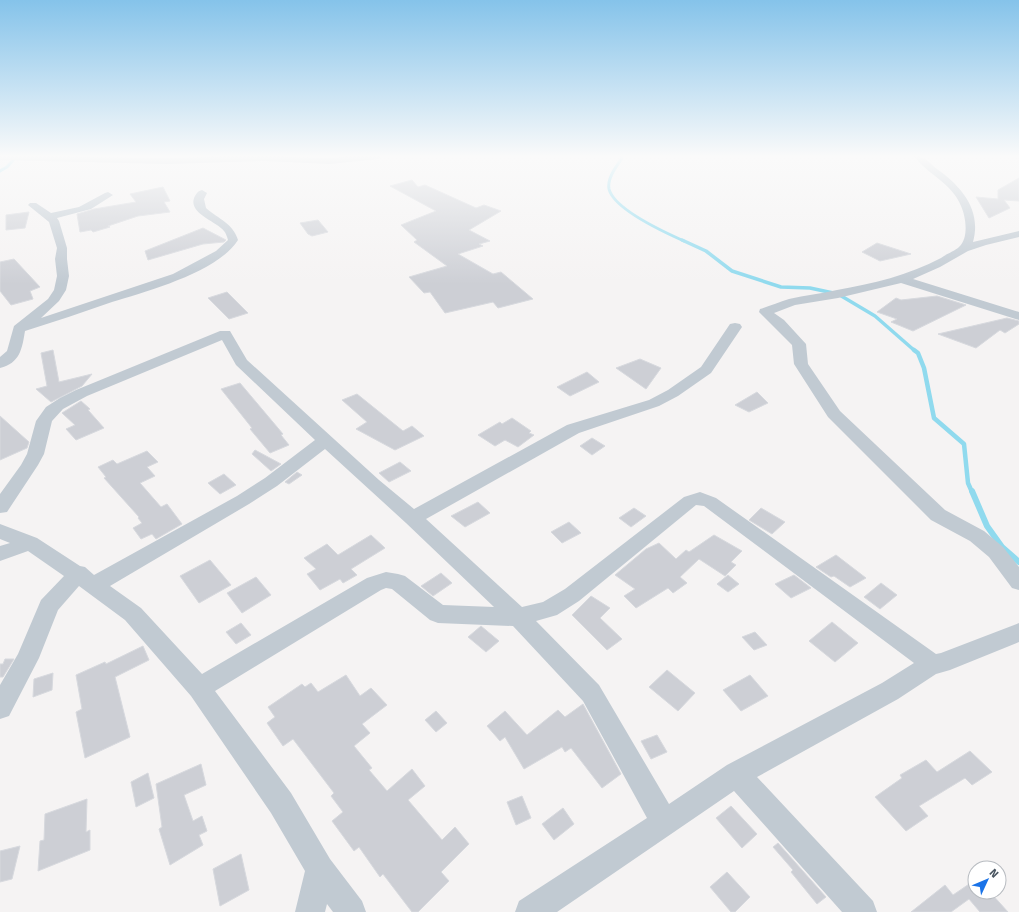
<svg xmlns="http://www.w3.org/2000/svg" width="1019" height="912" viewBox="0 0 1019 912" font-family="'Fira Sans',sans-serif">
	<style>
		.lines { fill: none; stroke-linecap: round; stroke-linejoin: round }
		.stream-far3 { stroke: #90daee; stroke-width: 3 }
		.stream-far2 { stroke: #90daee; stroke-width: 3.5 }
		.stream-far1 { stroke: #90daee; stroke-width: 4.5 }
		.stream { stroke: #90daee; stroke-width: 6 }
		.building { fill: #cdcfd5; stroke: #d7d9de }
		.minor { fill: #c1cad2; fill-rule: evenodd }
	</style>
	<rect width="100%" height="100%" fill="#f5f3f3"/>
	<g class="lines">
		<g class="stream-far3">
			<path d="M621 156 622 158C616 167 607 178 609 189 614 209 666 233 684 241"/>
			<path d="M0 171 7 167 17 156"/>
		</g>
		<path class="stream-far2" d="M682 240 706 251 732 271 781 287 810 288 838 294 875 316 915 351"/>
		<path class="stream-far1" d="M914 350 918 353 924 368 934 418 964 444 968 483 972 492"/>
		<path class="stream" d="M972 491 987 526 1002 547 1019 562"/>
	</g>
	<g class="building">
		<path d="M1019 178V201L1004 200 1010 208 989 218 976 197 998 199V190Z"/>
		<path d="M412 180 418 187 425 185 476 208 484 205 501 211 469 230 490 241 479 244 483 246 458 254 493 274 501 272 533 299 498 308 493 302 445 313 430 292 424 293 409 277 447 266 414 242 417 240 401 225 436 211 390 186Z"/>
		<path d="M163 187 170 201 164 202 170 212 138 216 108 226 110 227 93 232 91 230 80 232 77 214 94 209 136 202 130 194Z"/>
		<path d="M29 212 25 228 6 230V215Z"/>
		<path d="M318 220 328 232 312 236 308 234 300 223Z"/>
		<path d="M203 228 226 240 224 242 203 244 148 260 145 251Z"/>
		<path d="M877 243 911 254 880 261 862 252Z"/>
		<path d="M14 259 40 287 30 291 33 299 11 305 0 291V262Z"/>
		<path d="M227 292 248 313 229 319 208 298Z"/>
		<path d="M937 296 966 305 913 331 891 322 897 319 877 312 896 298 901 300Z"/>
		<path d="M1007 318 1019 321V324L1005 333 1000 330 976 348 938 334Z"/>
		<path d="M53 350 59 382 92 374 82 386 51 402 36 389 47 386 41 353Z"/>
		<path d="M640 359 661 368 646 389 616 368Z"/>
		<path d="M587 372 599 382 570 396 557 387Z"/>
		<path d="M240 383 283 434 281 435 289 445 270 453 250 429 252 428 221 389Z"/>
		<path d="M757 392 768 403 749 412 735 405Z"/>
		<path d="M357 394 403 431 412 426 424 436 395 450 356 429 367 422 342 400Z"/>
		<path d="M81 401 90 409 88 410 104 428 76 440 66 429 75 425 62 413Z"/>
		<path d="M0 416 29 442 27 448 0 460Z"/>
		<path d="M512 418 531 431 529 433 534 435 518 447 505 440 495 446 478 435 500 422 502 424Z"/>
		<path d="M592 438 605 446 592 455 580 446Z"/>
		<path d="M255 450 281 464 271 471 252 454Z"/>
		<path d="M147 451 158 462 147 467 155 476 140 483 161 507 167 504 182 524 156 539 152 534 141 539 133 528 142 523 138 518 139 517 104 478 106 477 98 467 113 460 117 464Z"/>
		<path d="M400 462 411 471 389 482 379 473Z"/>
		<path d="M297 472 302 475 289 484 285 482Z"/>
		<path d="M224 474 236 485 220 494 208 483Z"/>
		<path d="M478 502 490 513 465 527 451 516Z"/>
		<path d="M634 508 646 516 631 527 619 518Z"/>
		<path d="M761 508 785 522 772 534 749 520Z"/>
		<path d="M569 522 581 533 562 543 551 532Z"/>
		<path d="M371 535 385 548 351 569 357 575 343 583 340 579 320 590 307 574 316 569 304 558 327 544 338 555Z"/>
		<path d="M714 535 742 551 731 562 736 565 725 576 699 559 680 577 687 583 673 593 668 588 636 608 624 596 635 589 615 575 646 549 659 543 676 559 686 550 689 552Z"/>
		<path d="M836 555 866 578 850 587 834 576 831 577 816 567Z"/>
		<path d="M210 560 231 585 199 603 180 576Z"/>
		<path d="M441 573 452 583 433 596 421 586Z"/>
		<path d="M728 575 739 584 728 592 717 584Z"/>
		<path d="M794 575 811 588 791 598 775 584Z"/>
		<path d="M256 577 271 595 242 613 227 593Z"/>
		<path d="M881 583 897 595 880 609 864 597Z"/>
		<path d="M591 596 610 608 600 618 622 639 607 650 572 615Z"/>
		<path d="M832 622 858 643 835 662 809 641Z"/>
		<path d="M241 623 251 635 236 644 226 632Z"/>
		<path d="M481 626 499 641 486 652 468 637Z"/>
		<path d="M755 632 767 645 754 650 742 637Z"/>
		<path d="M143 646 149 660 115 677 130 737 85 758 76 712 82 709 76 675 105 662 106 664Z"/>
		<path d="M5 659H14L3 677H0V664H3Z"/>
		<path d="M667 670 695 693 678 711 649 687Z"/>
		<path d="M53 673 52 690 33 697 34 679Z"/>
		<path d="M346 675 360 696 371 688 387 705 362 724 370 733 354 746 372 768 369 770 387 791 412 769 425 786 408 800 442 840 455 827 469 844 441 872 449 881 418 912H412L383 874 380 877 359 847 354 851 332 821 343 812 331 796 334 793 293 739 283 746 267 723 275 717 268 707 302 684 305 687 311 683 318 692Z"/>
		<path d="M750 675 768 696 741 711 723 690Z"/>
		<path d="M583 704 621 774 602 788 571 748 565 752 562 747 524 769 505 737 500 741 487 726 505 711 527 735 558 710 565 717Z"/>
		<path d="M436 711 447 723 436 732 425 720Z"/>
		<path d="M657 735 667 752 651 759 641 741Z"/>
		<path d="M970 751 992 772 972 785 965 778 919 806 928 816 906 831 875 797 902 778 900 775 926 760 937 772Z"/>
		<path d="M201 764 206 785 184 795 193 821 202 816 207 831 199 835 203 845 170 865 159 829 162 827 156 784Z"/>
		<path d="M148 773 154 798 136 807 131 782Z"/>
		<path d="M522 796 531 818 516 825 507 802Z"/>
		<path d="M87 799 86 832 90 830V850L38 871 40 841 44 840 45 814Z"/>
		<path d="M731 806 757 834 742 848 716 818Z"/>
		<path d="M563 808 574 824 554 840 542 824Z"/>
		<path d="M778 843 826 897 817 904 791 872 793 870 773 847Z"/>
		<path d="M20 846 12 879 0 882V851Z"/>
		<path d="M241 854 249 890 220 906 213 869Z"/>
		<path d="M727 872 750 897 735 912H731L710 887Z"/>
		<path d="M975 880V892H990L1008 912H980L969 899 951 912H911L945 885 953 895Z"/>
	</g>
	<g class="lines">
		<g class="minor">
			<path d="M0 156 167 158 249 156 330 158 354 156H382L378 159 330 164 264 161 167 164 0 160Z"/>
			<path d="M914 156C925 156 928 162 937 169 961 186 982 210 973 242L1019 231V237L986 245 968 251 940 267 913 279 1019 312V320L901 283 838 298 795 305 774 313 784 320 806 344 808 364 840 411 945 510 984 531 1003 547 1019 567V590L1012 588 989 557 970 541 931 520 828 417 794 364 792 345 759 312 760 309C770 306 779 302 789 299 805 295 821 294 837 290 872 284 909 275 941 258 946 254 955 251 959 247 969 238 966 217 961 206 952 183 928 175 914 156Z"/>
			<path d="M202 190 207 193 204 199 206 208C218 219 233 223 238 240 218 272 148 291 112 302 83 312 54 322 25 331 22 349 20 363 0 368V357L7 351 14 326 48 299 54 290 57 276 55 259 57 248 49 222 28 205 30 203H36L51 213 79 207 105 193 108 192 113 195 91 209 57 218 59 221 67 248V259L69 276 66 290 59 301 41 318 173 274 216 251 228 240C227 237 226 233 224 231 216 221 186 213 195 196 197 193 198 191 202 190Z"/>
			<path d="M735 323 740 324 742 327 711 373 678 396 659 406 579 433 426 519 522 607 543 602 565 589 684 497 700 492 716 498 936 654 941 653 1019 623V642L950 670 936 674 898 699 757 777 873 901 877 912H842L734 791 557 912H515L519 901 647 818 583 701 513 626 438 623 430 620 392 589 386 588 381 590 215 691 291 793 330 859 362 901 366 912H333L327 904 325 912H295L305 871 271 813 191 696 125 620 79 586 58 610 39 658 9 716 0 719V685L18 654 41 600 64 576 28 551 0 561V546L10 543 0 539V524L37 538 80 566 85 567 94 575 237 496 265 478 315 440 236 365 222 340 87 396 63 409 52 421 44 454 38 465 7 512 0 513V494L21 465 27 454 36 421 46 407 60 398 76 390 220 331H230L247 360 379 480 414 509 567 425 649 400 668 390 701 367 730 324ZM325 449 406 523 494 607 443 605 405 576 398 574 386 572 367 578 202 674 141 608 110 586 249 504 277 486ZM696 505 704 506 914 663 882 683 727 765 669 804 599 685 536 621 557 615 579 601Z"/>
		</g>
	</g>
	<linearGradient id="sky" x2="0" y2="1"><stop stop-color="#85c3ea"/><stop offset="0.55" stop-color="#fafafa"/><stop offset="1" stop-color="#fafafa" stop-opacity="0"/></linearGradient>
	<rect width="1019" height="284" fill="url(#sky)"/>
	<g transform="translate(987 880) rotate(46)"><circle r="19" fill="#ffffff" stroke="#b7bbc0"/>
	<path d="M0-3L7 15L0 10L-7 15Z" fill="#1a73e8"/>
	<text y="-6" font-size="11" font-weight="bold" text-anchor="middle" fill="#4a5661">N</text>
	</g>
</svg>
